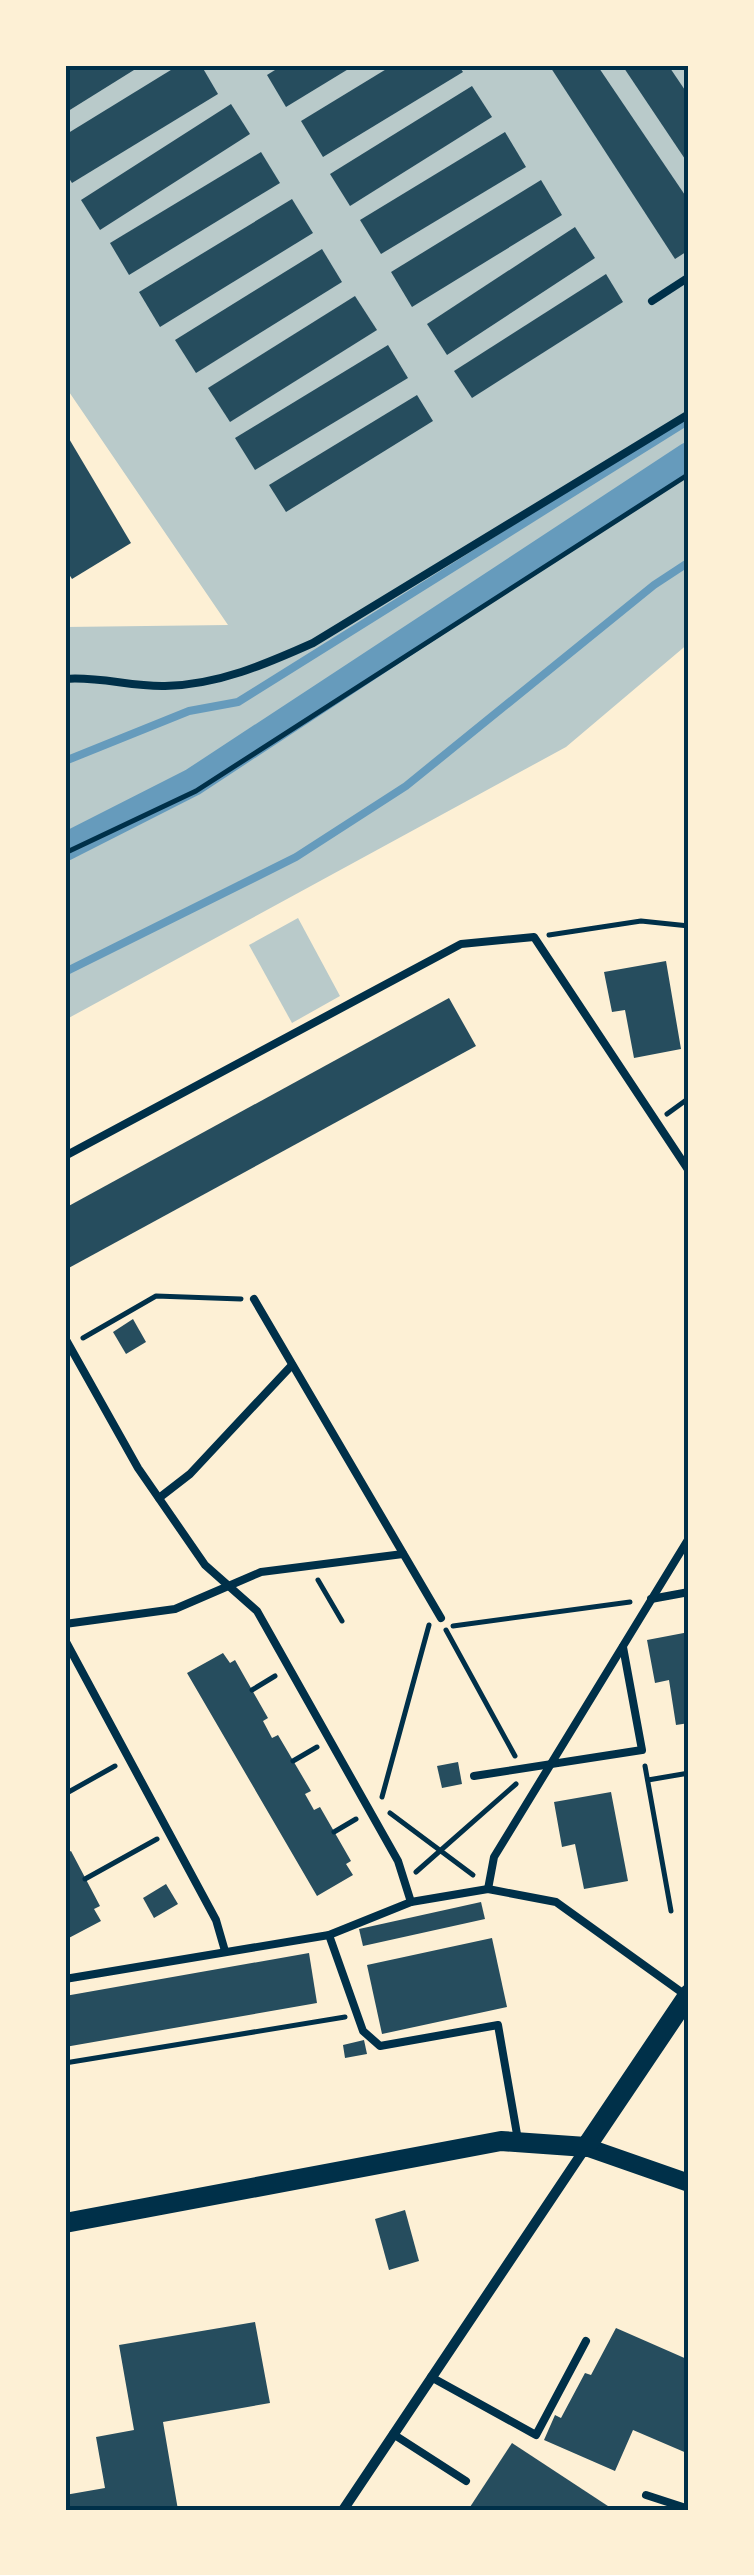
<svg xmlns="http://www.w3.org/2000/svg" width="754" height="2575" viewBox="0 0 754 2575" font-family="Lora,serif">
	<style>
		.green { fill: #b9caca }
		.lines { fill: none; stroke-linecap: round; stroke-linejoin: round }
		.stream { stroke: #669bbc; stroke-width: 8 }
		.canal { stroke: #669bbc; stroke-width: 28 }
		.building { fill: #264d5e }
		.path { stroke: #003049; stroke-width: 5 }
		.service { stroke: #003049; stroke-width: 8 }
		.minor { stroke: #003049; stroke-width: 10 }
		.tertiary { stroke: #003049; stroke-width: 18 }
		.secondary { stroke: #003049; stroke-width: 20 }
		.neatline { fill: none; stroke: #003049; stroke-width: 4 }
	</style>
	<rect width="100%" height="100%" fill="#fdf0d5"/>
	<g class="green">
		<path d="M65 65H689V643L566 747 65 1020V627L228 625 65 386Z"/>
		<path d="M298 918 340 996 292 1023 249 945Z"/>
	</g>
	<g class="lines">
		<g class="stream">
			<path d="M65 761 189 711 238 702 689 420"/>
			<path d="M65 972 296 857 406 786 654 585 689 562"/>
		</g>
		<path class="canal" d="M65 847 193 782 689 456"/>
	</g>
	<g class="building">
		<path d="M65 65H142L65 113Z"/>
		<path d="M179 65H201L218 94 72 183 65 172V135Z"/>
		<path d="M283 65H355L286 107 267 75Z"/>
		<path d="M393 65H458L463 72 323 157 301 121Z"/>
		<path d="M549 65H597L689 201V250L675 259Z"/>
		<path d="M622 65H668L689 96V165Z"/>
		<path d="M472 86 492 117 350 206 330 174Z"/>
		<path d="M231 104 250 134 100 230 81 200Z"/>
		<path d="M505 132 526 167 381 254 360 220Z"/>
		<path d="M261 152 280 183 129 275 110 243Z"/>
		<path d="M541 180 562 215 412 307 391 272Z"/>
		<path d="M292 199 313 233 160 327 139 292Z"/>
		<path d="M575 227 595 258 447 355 427 324Z"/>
		<path d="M322 249 342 282 196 373 175 340Z"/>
		<path d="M606 274 623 302 472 398 454 371Z"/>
		<path d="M355 296 377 330 230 422 208 388Z"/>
		<path d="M388 345 408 378 255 470 235 438Z"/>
		<path d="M417 395 433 421 286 512 269 485Z"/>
		<path d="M65 432 131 543 72 579 65 568Z"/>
		<path d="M666 961 681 1049 634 1058 625 1010 612 1012 604 972Z"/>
		<path d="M449 998 476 1046 65 1270V1208Z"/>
		<path d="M133 1319 146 1342 126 1354 113 1332Z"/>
		<path d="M689 1632V1723L676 1725 669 1680 655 1683 647 1640Z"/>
		<path d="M223 1653 230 1663 235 1660 268 1718 263 1721 272 1738 278 1735 311 1791 305 1794 314 1810 320 1807 351 1861 346 1864 353 1875 317 1896 187 1673Z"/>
		<path d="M458 1762 462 1784 442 1788 437 1766Z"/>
		<path d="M611 1792 628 1881 584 1889 575 1844 562 1847 554 1802Z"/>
		<path d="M71 1851 100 1906 94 1909 101 1921 65 1940V1854Z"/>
		<path d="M166 1884 178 1904 154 1918 143 1898Z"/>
		<path d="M481 1902 485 1919 363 1946 359 1929Z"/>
		<path d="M492 1938 507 2007 382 2034 367 1965Z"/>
		<path d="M309 1953 317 2003 65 2047V1996Z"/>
		<path d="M364 2040 367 2054 345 2058 343 2045Z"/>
		<path d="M405 2210 419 2261 389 2270 375 2219Z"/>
		<path d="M255 2322 270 2403 163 2422 178 2510H65V2495L105 2488 96 2437 134 2430 119 2345Z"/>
		<path d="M616 2328 689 2360V2454L633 2430 615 2471 544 2440 555 2415 561 2418 585 2373 591 2375Z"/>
		<path d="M512 2443 614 2510H468Z"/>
	</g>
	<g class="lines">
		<g class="path">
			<path d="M65 853 196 791 689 474"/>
			<path d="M549 935 641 921 689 926"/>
			<path d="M667 1114 689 1098"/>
			<path d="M83 1338 156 1296 241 1299"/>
			<path d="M318 1580 342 1621"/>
			<path d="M453 1626 630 1602"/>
			<path d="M446 1630 515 1756"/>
			<path d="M252 1690 275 1676"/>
			<path d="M293 1761 317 1747"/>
			<path d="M645 1766 671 1911"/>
			<path d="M648 1780 689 1773"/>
			<path d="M65 1794 115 1766"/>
			<path d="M382 1797 429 1625"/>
			<path d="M390 1813 473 1875"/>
			<path d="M334 1832 356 1819"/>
			<path d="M416 1872 516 1784"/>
			<path d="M85 1879 157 1839"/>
			<path d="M65 2063 345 2017"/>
		</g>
		<g class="service">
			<path d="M652 301 689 277"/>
			<path d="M65 679C98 676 132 687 165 686 218 685 266 664 313 643L689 414"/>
			<path d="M65 1156 461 944 534 937 689 1171"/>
			<path d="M254 1299 441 1618"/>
			<path d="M65 1338 138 1468 205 1565 257 1611 398 1861 411 1902 488 1889 556 1902 684 1994"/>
			<path d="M159 1498 190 1474 292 1365"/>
			<path d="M651 1599 689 1592"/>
			<path d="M65 1624 175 1609 261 1572 403 1554"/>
			<path d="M65 1640 216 1920 225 1951"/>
			<path d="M474 1776 642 1750 623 1647"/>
			<path d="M488 1889 494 1857 689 1538"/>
			<path d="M329 1935 363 2031 380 2046 498 2025 518 2140"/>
			<path d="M65 1979 329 1935 411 1902"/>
			<path d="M431 2377 536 2435 586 2341"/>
			<path d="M393 2434 466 2481"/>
			<path d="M646 2495 689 2509"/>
		</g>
		<path class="minor" d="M343 2510 586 2147"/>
		<path class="tertiary" d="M586 2147 689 2183"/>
		<path class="secondary" d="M65 2223 501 2141 586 2147 689 1994"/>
	</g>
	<rect width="754" height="2575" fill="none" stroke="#fdf0d5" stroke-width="135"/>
	<rect x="68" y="68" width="618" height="2440" class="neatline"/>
</svg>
